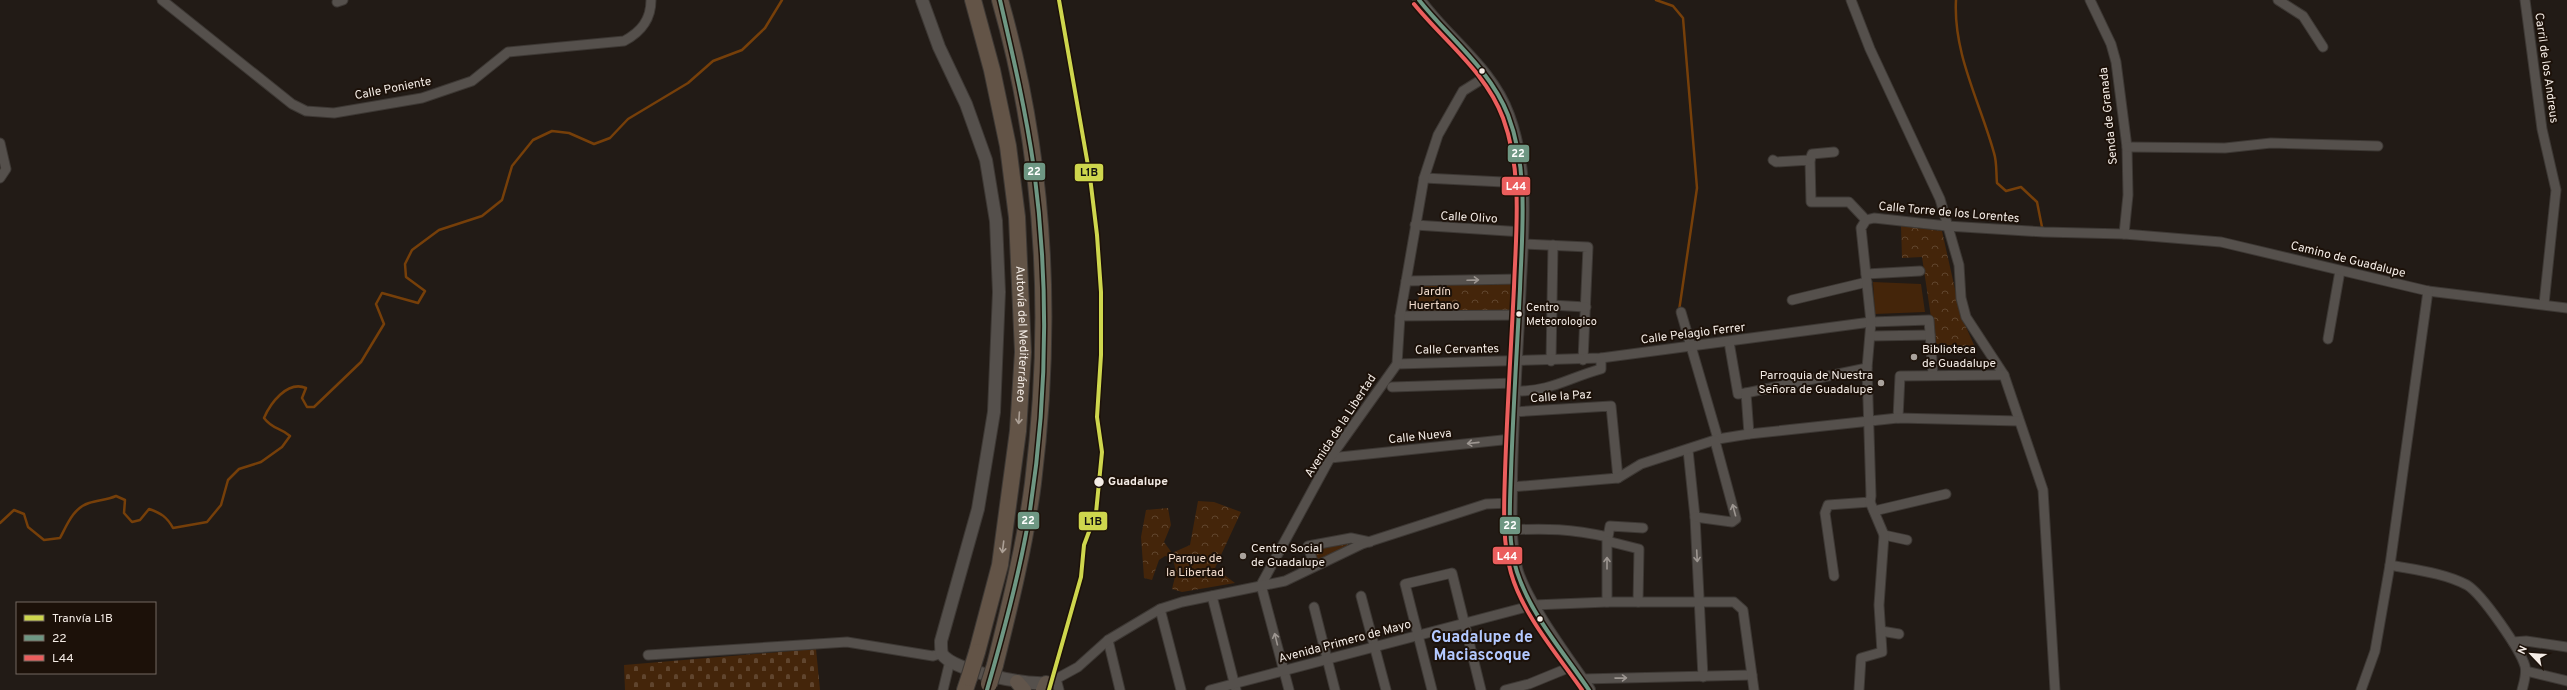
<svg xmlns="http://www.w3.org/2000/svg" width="2567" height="690" viewBox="0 0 2567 690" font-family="Overpass,sans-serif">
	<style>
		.forest { fill: url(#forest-crowns) }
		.cemetery { fill: url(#cemetery-stones) }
		.garden { fill: #44250a }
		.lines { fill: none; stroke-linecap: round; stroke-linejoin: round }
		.stream { stroke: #763f09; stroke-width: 2.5 }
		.street-casing { stroke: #3d3834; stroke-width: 11 }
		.secondary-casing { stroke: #3d3834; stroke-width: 14 }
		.primary-casing { stroke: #3d3834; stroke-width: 16 }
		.highway-casing { stroke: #3d3834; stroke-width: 18 }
		.street { stroke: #55504c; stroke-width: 9 }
		.secondary { stroke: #55504c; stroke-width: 12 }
		.primary { stroke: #61554b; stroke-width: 14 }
		.highway { stroke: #635447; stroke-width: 16 }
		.highway-bridge-casing { stroke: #3d3834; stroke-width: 18; stroke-linecap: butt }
		.highway-bridge { stroke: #635447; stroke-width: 16 }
		.bus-1-casing { stroke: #1c1109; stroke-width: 7 }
		.bus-2-casing { stroke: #1c1109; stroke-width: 7 }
		.bus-1 { stroke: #6e9783; stroke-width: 4 }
		.bus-2 { stroke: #eb5e5d; stroke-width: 4 }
		.tram-1-casing { stroke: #1c1109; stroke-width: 7 }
		.tram-1 { stroke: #ced64d; stroke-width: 4 }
		.oneway { stroke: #9d9691 }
		.oneway2 { stroke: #aca096 }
		.bus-dot { fill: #f4ece6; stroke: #1c1109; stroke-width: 1.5 }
		.poi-dot { fill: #aaa39d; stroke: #1c1109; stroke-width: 1.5 }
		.labels { text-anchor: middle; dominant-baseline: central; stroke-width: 4; stroke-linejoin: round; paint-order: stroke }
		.bus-label { font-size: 11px; fill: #f4ece6; stroke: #1c1109; text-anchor: start }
		.street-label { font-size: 12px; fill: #f4ece6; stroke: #1c1109 }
		.park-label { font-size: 12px; fill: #f1dbcc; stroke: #1c1109 }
		.poi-label { font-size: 12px; fill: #f4ece6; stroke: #1c1109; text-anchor: start }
		.stop-label { font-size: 12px; font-weight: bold; fill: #f4ece6; stroke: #1c1109; text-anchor: start }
		.district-label { font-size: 16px; font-weight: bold; fill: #b3c9ff; stroke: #1c1109 }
		.line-badge { stroke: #1c1109; stroke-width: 1.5 }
		.badge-label { font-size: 11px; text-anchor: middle; font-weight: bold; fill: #fff }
		.pale-badge-label { font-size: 11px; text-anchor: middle; font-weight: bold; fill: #111 }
	</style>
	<defs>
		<pattern id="forest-crowns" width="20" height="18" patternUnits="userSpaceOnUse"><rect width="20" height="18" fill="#44250a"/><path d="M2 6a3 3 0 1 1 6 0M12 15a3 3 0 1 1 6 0" fill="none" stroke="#60452e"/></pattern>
		<pattern id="cemetery-stones" width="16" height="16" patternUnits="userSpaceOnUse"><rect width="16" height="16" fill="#44250a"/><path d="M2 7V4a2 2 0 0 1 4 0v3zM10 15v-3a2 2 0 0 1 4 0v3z" fill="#60452e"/></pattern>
	</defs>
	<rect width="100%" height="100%" fill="#221b16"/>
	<g class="forest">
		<path d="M1901 226 1942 231 1961 316 1975 347 1935 344 1922 257 1902 258Z"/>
		<path d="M1520 282 1519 310 1416 314 1421 284Z"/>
		<path d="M1198 501 1214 502 1241 512 1215 568 1235 583 1182 592 1172 589 1176 573 1173 558 1165 556 1159 560 1152 580 1144 578 1141 537 1146 510 1168 508 1171 525 1164 542 1172 553 1190 545Z"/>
		<path d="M1349 542 1347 546 1317 561 1314 549Z"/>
	</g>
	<path class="cemetery" d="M816 649 820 690H625L624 665Z"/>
	<path class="garden" d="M1873 282 1921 284 1925 312 1875 314Z"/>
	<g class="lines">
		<g class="stream">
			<path d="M1656 0 1673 6 1683 18 1697 188 1679 311"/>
			<path d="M1956 0C1953 54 1980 102 1994 153 1997 162 1996 173 1997 183L2006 191 2021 187 2037 202 2042 227"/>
			<path d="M0 523 14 510 24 514 28 527 44 540 60 538C67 525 73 508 89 503 98 500 107 500 116 496L125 500 124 513 132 522 140 520 149 509C161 513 167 517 173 528L207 522 221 505 228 480 239 469 261 462 282 447 290 436C280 427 273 430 264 418 270 404 287 380 306 388L302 398 307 407H314L361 362 384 324 376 304 382 293 418 303 425 291 406 277 405 264 412 250 439 230 482 216 502 200 512 166 533 140 552 131 569 133 594 144 610 138 628 119 688 83 713 61 742 50 765 28 782 0"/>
		</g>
		<defs>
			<g id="street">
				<path d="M162 0 292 104 306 111 334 113 422 98 472 81 508 52 624 41C641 32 651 20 651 0"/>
				<path d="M1851 0 1870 49 1940 199 1959 265 1961 298 1966 317 2004 375 2043 490 2055 690"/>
				<path d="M2090 0 2111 44 2116 62 2127 147 2128 195 2124 234"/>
				<path d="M2278 0 2303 16 2323 47"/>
				<path d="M2525 0 2542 129 2556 190 2544 304"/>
				<path d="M337 2 343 0"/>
				<path d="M0 143 6 169 0 178"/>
				<path d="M2127 147 2225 148 2271 143 2378 146"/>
				<path d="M1773 160 1776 162 1810 160 1811 202H1849L1866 220"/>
				<path d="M1810 160 1812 154 1834 152"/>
				<path d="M1424 178 1523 183"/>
				<path d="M1415 225 1523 232"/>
				<path d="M1523 244 1588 247 1583 360"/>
				<path d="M1866 274 1920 271"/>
				<path d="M1406 281 1521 279"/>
				<path d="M1792 300 1867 282"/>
				<path d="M1551 305 1586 307"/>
				<path d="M1681 312 1718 439"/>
				<path d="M1400 316 1519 315"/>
				<path d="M1871 336 1930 335"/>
				<path d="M2328 339 2340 271"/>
				<path d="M1729 342 1738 394 1746 393"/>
				<path d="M1551 361 1553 245"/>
				<path d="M1397 364 1601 358 1871 322 1929 320 1933 375"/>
				<path d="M1392 387 1515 383"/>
				<path d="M1515 391C1550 392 1568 378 1601 369V358"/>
				<path d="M1513 412 1611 406 1618 478"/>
				<path d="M1898 418 1900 376 2004 375"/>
				<path d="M1749 434 1746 393 1867 368"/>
				<path d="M1688 450 1695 517 1703 677"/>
				<path d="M1330 458 1512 439"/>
				<path d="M1511 487 1618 478 1641 464 1718 439 1749 434 1898 418 2019 421"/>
				<path d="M1874 511 1946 494"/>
				<path d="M1695 517 1732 522 1736 519 1715 441"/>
				<path d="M1510 530C1547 528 1571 529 1608 537L1610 526 1643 528"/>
				<path d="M1884 535 1907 540"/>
				<path d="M1314 565 1308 546 1351 538 1370 542"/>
				<path d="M2390 565C2416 570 2444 573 2467 585 2482 594 2520 649 2525 666 2527 674 2524 682 2522 690"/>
				<path d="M1834 576 1825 513 1828 505 1870 502 1871 496 1867 368 1871 322 1861 228 1866 220 1874 218 1947 226 2044 232 2124 234 2221 242 2428 291 2567 308"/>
				<path d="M1261 585 1330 458 1397 364 1400 316 1424 178 1438 135 1463 91 1487 76"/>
				<path d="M1261 585 1289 690"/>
				<path d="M1212 596 1236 690"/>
				<path d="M1361 596 1386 690"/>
				<path d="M1607 602V541L1639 549 1638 602"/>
				<path d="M1314 607 1335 690"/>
				<path d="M1160 609 1181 690"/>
				<path d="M1881 631 1899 634"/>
				<path d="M1108 640 1120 690"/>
				<path d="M2513 642 2526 641 2567 647"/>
				<path d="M648 655 847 642 933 656 942 653"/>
				<path d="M2526 671 2567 681"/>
				<path d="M1056 679 1059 690"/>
				<path d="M1582 679 1752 675"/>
				<path d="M1046 683 1056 679 1078 667 1108 640 1160 609 1182 602 1285 581 1362 544 1486 504 1510 503"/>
				<path d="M943 690 950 661"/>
				<path d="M1210 690 1534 605 1607 602H1734L1743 610 1754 690"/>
				<path d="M1432 690 1405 584 1452 573 1481 690"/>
				<path d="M1505 690 1529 684 1573 666"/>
				<path d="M1859 690 1861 658 1882 652 1879 605 1884 535 1870 502"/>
				<path d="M2361 690 2375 651 2390 565 2428 291"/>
			</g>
			<g id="secondary">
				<path d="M922 0 939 47 966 104 986 160 996 221 999 292 994 412 978 509 941 641C941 645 941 651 942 654 953 671 1026 685 1046 683"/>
				<path d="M1419 0C1447 39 1491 68 1508 115 1528 169 1523 224 1520 281 1517 347 1512 413 1511 479 1511 511 1508 541 1517 572 1528 606 1568 659 1589 690"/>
			</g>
			<g id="primary">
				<path d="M1017 682 1024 690"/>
				<path d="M1043 690 1046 683"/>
			</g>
			<g id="highway">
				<path id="s1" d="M973 0 992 70 1008 146 1017 217 1023 352 1018 431 1000 565 977 652"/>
				<path d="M995 665C1010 605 1025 545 1033 483 1053 321 1045 157 1000 0"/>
				<path d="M965 690 969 678"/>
			</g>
		</defs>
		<use href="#street" class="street-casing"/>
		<use href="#secondary" class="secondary-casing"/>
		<use href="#primary" class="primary-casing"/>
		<use href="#highway" class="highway-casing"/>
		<use href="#street" class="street"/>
		<use href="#secondary" class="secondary"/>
		<use href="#primary" class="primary"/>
		<use href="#highway" class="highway"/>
		<defs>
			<g id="highway-bridge">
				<path d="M969 678 977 652"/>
				<path d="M989 684 995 665"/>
			</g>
		</defs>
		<use href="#highway-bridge" class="highway-bridge-casing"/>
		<use href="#highway-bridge" class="highway-bridge"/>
		<defs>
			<g id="bus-1">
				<path d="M1419 0C1449 38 1490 69 1508 115 1529 170 1522 231 1520 289 1517 350 1513 411 1511 472 1510 504 1507 541 1517 572 1531 615 1564 653 1589 690"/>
				<path d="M987 690C1003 635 1018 580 1028 523 1047 407 1049 285 1034 169 1026 112 1013 56 1000 0"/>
			</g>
			<path id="bus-2" d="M1414 4C1444 41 1486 72 1503 118 1523 172 1516 231 1514 287 1511 349 1507 411 1505 473 1504 506 1502 541 1511 573 1523 615 1557 654 1582 690"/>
		</defs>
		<use href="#bus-1" class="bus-1-casing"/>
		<use href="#bus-2" class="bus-2-casing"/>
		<use href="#bus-1" class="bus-1"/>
		<use href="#bus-2" class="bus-2"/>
		<defs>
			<path id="tram-1" d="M1049 690 1081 577 1084 545 1096 513 1102 452 1097 417 1101 355V292L1097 235 1090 177 1059 0"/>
		</defs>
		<use href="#tram-1" class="tram-1-casing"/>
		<use href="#tram-1" class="tram-1"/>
	</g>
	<defs><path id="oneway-shaft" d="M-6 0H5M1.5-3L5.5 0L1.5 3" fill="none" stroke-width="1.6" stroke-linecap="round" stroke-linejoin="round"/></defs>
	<g class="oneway">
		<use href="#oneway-shaft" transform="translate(1473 280) rotate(-2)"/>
		<use href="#oneway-shaft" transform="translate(1473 443) rotate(174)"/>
		<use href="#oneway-shaft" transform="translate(1734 510) rotate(-105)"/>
		<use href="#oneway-shaft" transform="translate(1697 556) rotate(87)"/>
		<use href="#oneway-shaft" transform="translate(1607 563) rotate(-90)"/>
		<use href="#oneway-shaft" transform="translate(1276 639) rotate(-104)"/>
		<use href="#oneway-shaft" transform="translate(1621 678) rotate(-1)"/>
	</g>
	<g class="oneway2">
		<use href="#oneway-shaft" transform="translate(1019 418) rotate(94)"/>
		<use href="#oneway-shaft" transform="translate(1003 547) rotate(97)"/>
	</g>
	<g class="bus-dot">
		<circle cx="1482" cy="71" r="3.5"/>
		<circle cx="1519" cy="314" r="3.5"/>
		<circle cx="1099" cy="482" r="5.5"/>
		<circle cx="1540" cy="619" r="3.5"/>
	</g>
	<g class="poi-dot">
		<circle cx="1914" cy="357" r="4"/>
		<circle cx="1881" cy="383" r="4"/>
		<circle cx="1243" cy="556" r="4"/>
	</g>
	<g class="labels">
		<g class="bus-label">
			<text x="1526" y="308">Centro<tspan x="1526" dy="14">Meteorologico</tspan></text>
		</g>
		<g class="street-label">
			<text transform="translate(2546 68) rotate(82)">Carril de los Andreus</text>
			<text transform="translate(393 89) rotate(-11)">Calle Poniente</text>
			<text transform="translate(2109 116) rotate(-96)">Senda de Granada</text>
			<text transform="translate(1949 213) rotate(5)">Calle Torre de los Lorentes</text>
			<text transform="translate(1469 218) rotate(3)">Calle Olivo</text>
			<text transform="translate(2348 260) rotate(14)">Camino de Guadalupe</text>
			<text stroke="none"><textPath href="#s1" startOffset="339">Autovía del Mediterráneo</textPath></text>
			<text transform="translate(1693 334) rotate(-7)">Calle Pelagio Ferrer</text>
			<text transform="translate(1457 350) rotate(-1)">Calle Cervantes</text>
			<text transform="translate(1561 397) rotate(-4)">Calle la Paz</text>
			<text transform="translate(1341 426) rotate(-57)">Avenida de la Libertad</text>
			<text transform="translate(1420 437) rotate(-6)">Calle Nueva</text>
			<text transform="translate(1345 642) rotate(-15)">Avenida Primero de Mayo</text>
		</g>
		<g class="park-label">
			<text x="1434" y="292">Jardín<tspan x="1434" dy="14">Huertano</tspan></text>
			<text x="1195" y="559">Parque de<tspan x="1195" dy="14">la Libertad</tspan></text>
		</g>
		<g class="poi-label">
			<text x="1922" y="350">Biblioteca<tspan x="1922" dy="14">de Guadalupe</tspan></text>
			<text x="1873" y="376" text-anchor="end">Parroquia de Nuestra<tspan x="1873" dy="14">Señora de Guadalupe</tspan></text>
			<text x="1251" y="549">Centro Social<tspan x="1251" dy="14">de Guadalupe</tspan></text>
		</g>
		<g class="stop-label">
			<text x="1108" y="482">Guadalupe</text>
		</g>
		<g class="district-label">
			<text x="1482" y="638">Guadalupe de<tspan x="1482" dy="18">Maciascoque</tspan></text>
		</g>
	</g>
	<g class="line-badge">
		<rect x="1507" y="144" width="23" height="19" rx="4" fill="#6e9783"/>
		<rect x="1023" y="162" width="23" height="19" rx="4" fill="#6e9783"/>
		<rect x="1074" y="163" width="30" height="19" rx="4" fill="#ced64d"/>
		<rect x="1501" y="176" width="30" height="20" rx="4" fill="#eb5e5d"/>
		<rect x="1017" y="511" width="23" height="19" rx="4" fill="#6e9783"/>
		<rect x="1078" y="511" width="30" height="20" rx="4" fill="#ced64d"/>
		<rect x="1499" y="516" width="22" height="19" rx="4" fill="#6e9783"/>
		<rect x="1492" y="546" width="31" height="19" rx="4" fill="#eb5e5d"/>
	</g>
	<g class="badge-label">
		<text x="1518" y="157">22</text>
		<text x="1034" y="175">22</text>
		<text x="1516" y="190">L44</text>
		<text x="1028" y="524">22</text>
		<text x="1510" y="529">22</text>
		<text x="1507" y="560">L44</text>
	</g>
	<g class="pale-badge-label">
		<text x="1089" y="176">L1B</text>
		<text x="1093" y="525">L1B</text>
	</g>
	<rect x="16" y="602" width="140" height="72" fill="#1c1109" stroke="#726961"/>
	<rect x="24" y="615" width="20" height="6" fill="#ced64d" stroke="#726961"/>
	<text x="52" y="622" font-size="12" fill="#f4ece6">Tranvía L1B</text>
	<rect x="24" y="635" width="20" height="6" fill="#6e9783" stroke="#726961"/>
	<text x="52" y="642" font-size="12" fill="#f4ece6">22</text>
	<rect x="24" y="655" width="20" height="6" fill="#eb5e5d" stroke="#726961"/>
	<text x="52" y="662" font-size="12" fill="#f4ece6">L44</text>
	<g transform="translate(2531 654) rotate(295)" stroke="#1c1109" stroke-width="3" paint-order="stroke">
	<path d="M0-3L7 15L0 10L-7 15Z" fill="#f4ece6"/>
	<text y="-6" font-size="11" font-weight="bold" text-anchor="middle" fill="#f4ece6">N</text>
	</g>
</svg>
